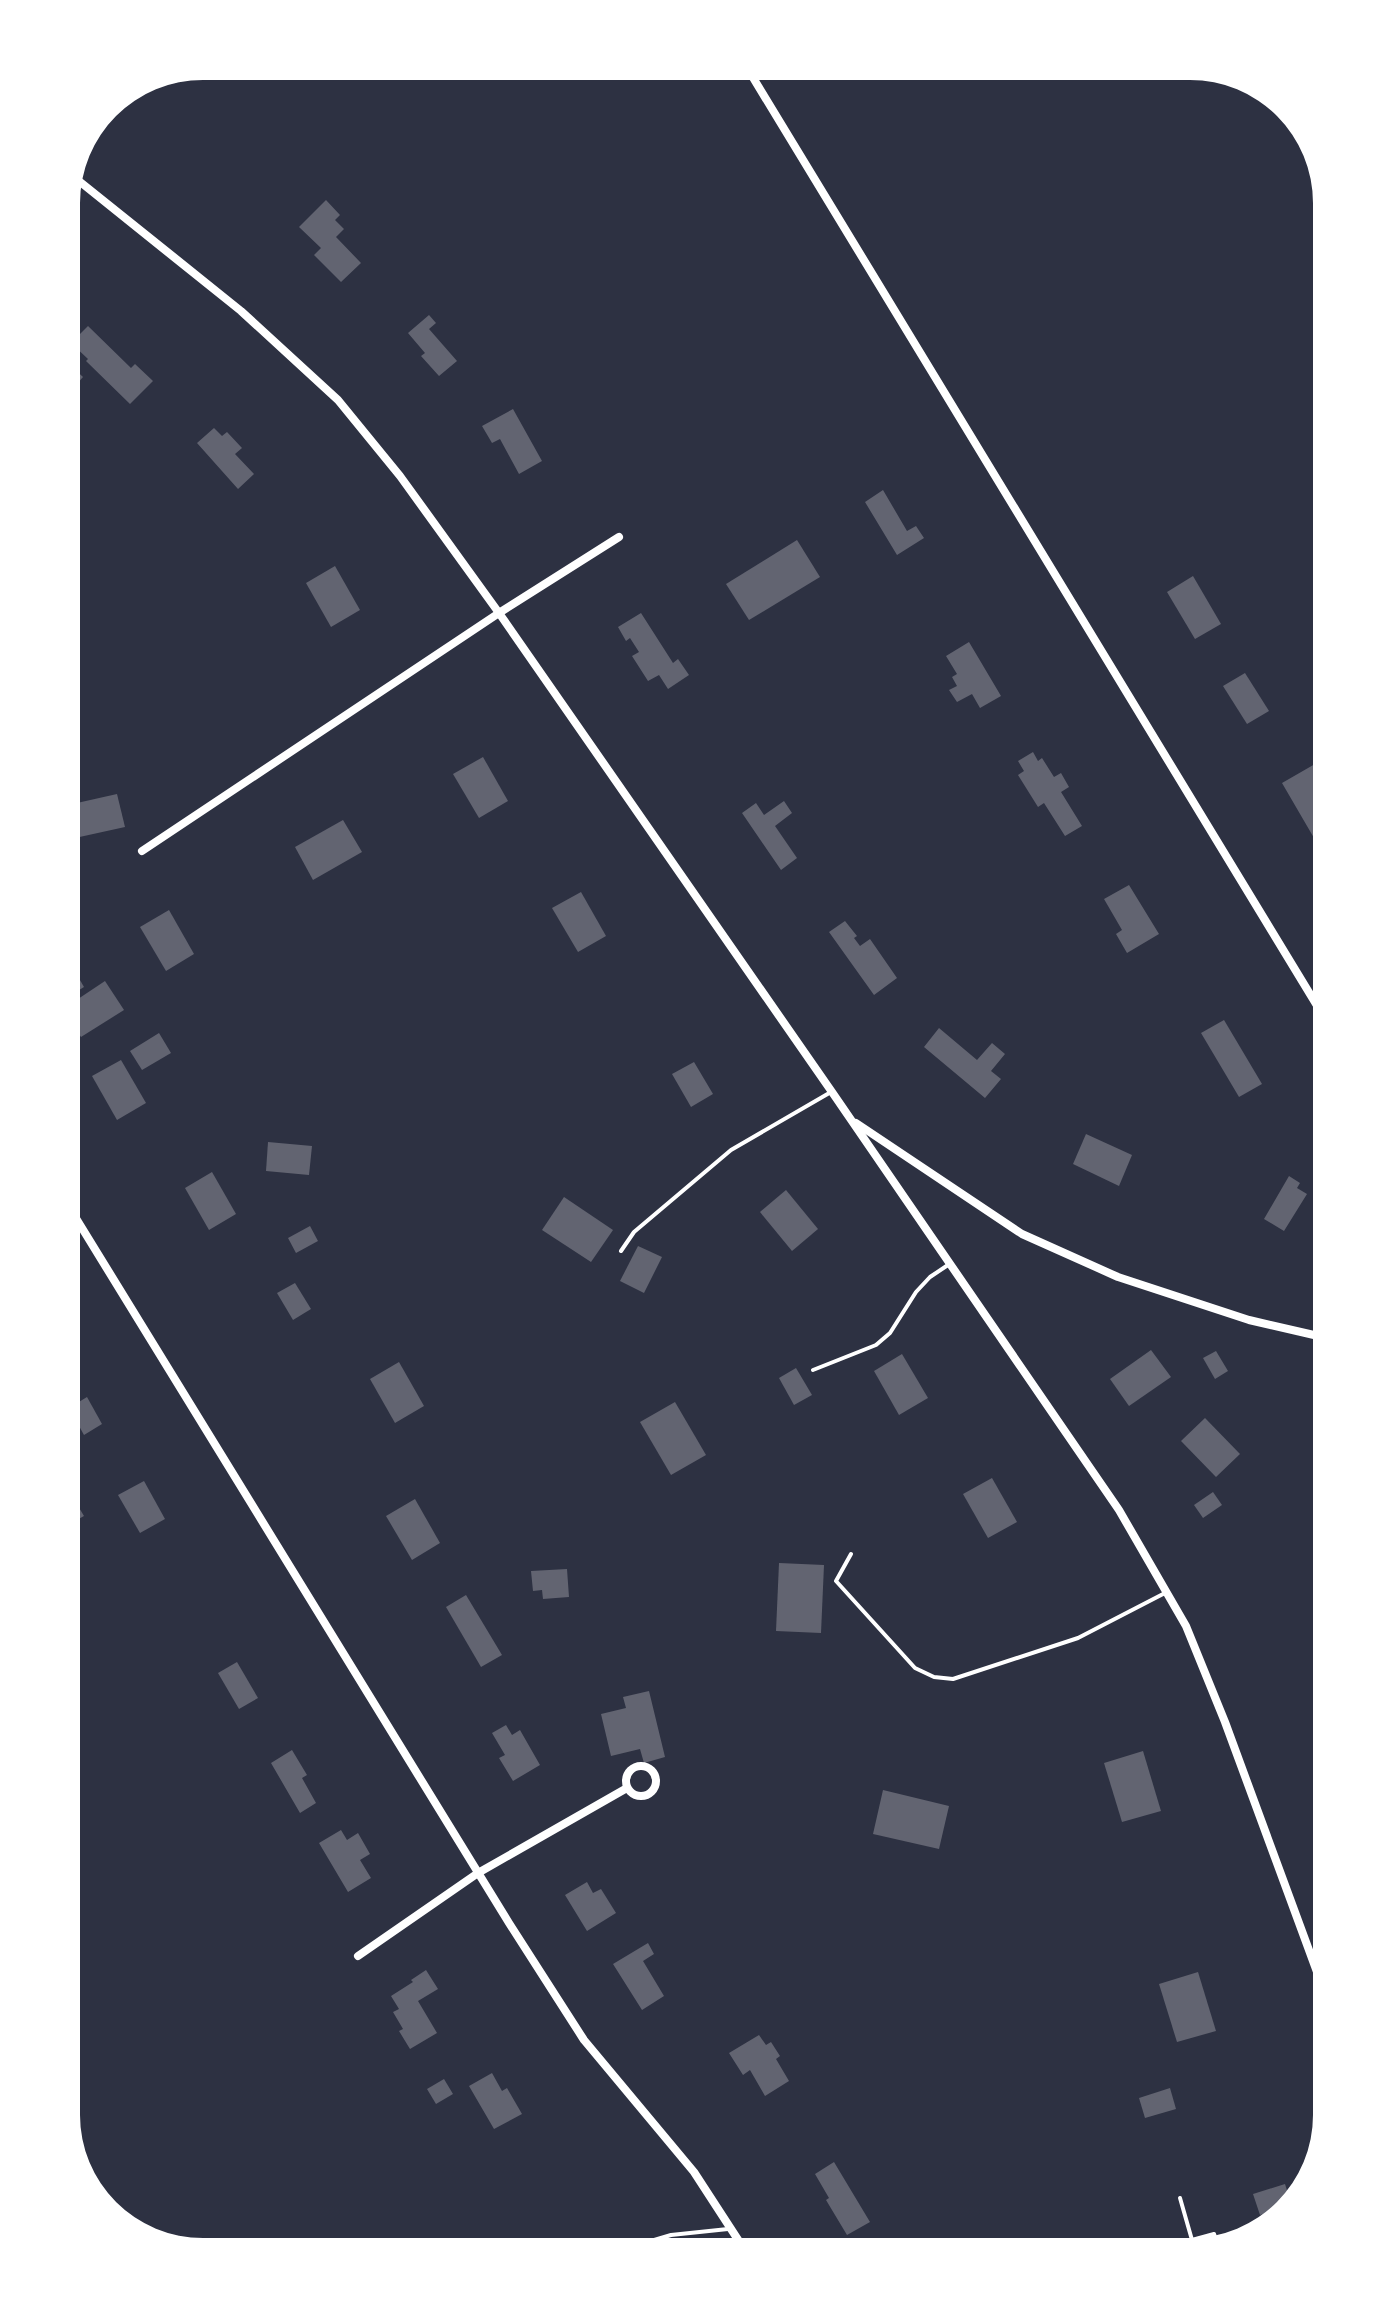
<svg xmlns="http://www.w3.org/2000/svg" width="1393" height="2318" viewBox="0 0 1393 2318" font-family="'Noto Serif',serif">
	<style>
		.building { fill: #626471 }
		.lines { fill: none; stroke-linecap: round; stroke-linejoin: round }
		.service { stroke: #fff; stroke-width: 4 }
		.minor { stroke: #fff; stroke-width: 8 }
	</style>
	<rect width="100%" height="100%" fill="#2d3142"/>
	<g class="building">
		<path d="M326 200 340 215 335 220 344 229 336 237 361 263 341 282 314 255 321 248 299 227Z"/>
		<path d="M429 315 436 323 429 329 457 361 439 376 421 356 425 353 408 333Z"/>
		<path d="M88 326 131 368 135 364 153 381 130 404 86 361 88 359 71 343Z"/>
		<path d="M66 361 83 377 69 393 66 391Z"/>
		<path d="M513 409 542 461 519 474 500 439 492 443 482 426Z"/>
		<path d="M214 428 222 436 227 432 242 448 235 454 254 474 238 489 197 443Z"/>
		<path d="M883 490 907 531 916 526 924 538 897 555 865 502Z"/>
		<path d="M797 540 820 577 749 620 726 584Z"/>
		<path d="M335 566 360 610 331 627 306 583Z"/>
		<path d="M1193 576 1221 624 1195 639 1167 592Z"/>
		<path d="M641 613 673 663 678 659 689 675 668 689 659 675 648 681 632 656 639 652 630 638 626 641 618 627Z"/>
		<path d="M969 642 1001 696 980 708 972 694 957 702 949 690 957 686 952 677 957 674 946 656Z"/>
		<path d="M1245 673 1269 711 1247 724 1223 686Z"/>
		<path d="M1033 752 1038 761 1042 758 1054 777 1061 773 1069 787 1061 792 1082 826 1065 836 1044 803 1038 807 1018 775 1024 771 1018 761Z"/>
		<path d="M483 757 508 801 479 818 453 774Z"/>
		<path d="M1315 764 1327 784V805L1323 807 1327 814V830L1314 838 1282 783Z"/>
		<path d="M117 794 125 827 75 838 68 805Z"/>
		<path d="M784 801 792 813 775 826 797 858 781 870 742 813 756 803 764 815Z"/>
		<path d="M343 820 362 852 313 880 295 847Z"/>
		<path d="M1129 885 1159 934 1127 953 1116 934 1122 930 1104 899Z"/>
		<path d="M581 892 606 936 578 952 552 908Z"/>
		<path d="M169 910 194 954 166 971 140 927Z"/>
		<path d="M845 921 857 936 854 938 860 946 870 939 897 978 874 995 829 932Z"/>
		<path d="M66 956 84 987 66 998Z"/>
		<path d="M105 981 124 1010 81 1037 66 1014V1007Z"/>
		<path d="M1224 1020 1262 1084 1239 1097 1201 1033Z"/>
		<path d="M939 1028 977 1060 992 1043 1005 1054 991 1071 1001 1079 985 1098 924 1047Z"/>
		<path d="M159 1033 171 1053 142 1070 130 1051Z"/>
		<path d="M121 1060 146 1103 117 1120 92 1076Z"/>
		<path d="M694 1062 713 1094 691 1107 672 1074Z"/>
		<path d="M1086 1134 1132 1155 1119 1186 1073 1164Z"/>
		<path d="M268 1142 312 1146 309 1175 266 1171Z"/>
		<path d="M212 1172 236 1214 209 1230 185 1188Z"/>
		<path d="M1289 1176 1300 1183 1297 1188 1307 1194 1284 1231 1264 1219Z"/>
		<path d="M786 1190 818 1229 792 1251 760 1212Z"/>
		<path d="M564 1197 613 1230 591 1262 542 1230Z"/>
		<path d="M310 1226 318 1241 296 1253 288 1238Z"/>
		<path d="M638 1246 662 1257 644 1293 620 1281Z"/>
		<path d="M295 1283 311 1309 293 1320 277 1293Z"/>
		<path d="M1151 1350 1171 1377 1129 1406 1110 1379Z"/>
		<path d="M1216 1351 1228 1371 1215 1379 1203 1358Z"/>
		<path d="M902 1354 928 1398 899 1415 874 1371Z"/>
		<path d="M399 1362 424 1406 395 1423 370 1379Z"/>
		<path d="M796 1368 812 1395 794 1405 779 1378Z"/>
		<path d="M87 1397 102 1424 84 1435 69 1408Z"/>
		<path d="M675 1402 706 1455 671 1475 640 1422Z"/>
		<path d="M1205 1418 1240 1454 1216 1477 1181 1441Z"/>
		<path d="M992 1478 1017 1522 988 1538 963 1494Z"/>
		<path d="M144 1481 165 1519 140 1533 118 1495Z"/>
		<path d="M1213 1492 1222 1505 1203 1518 1194 1505Z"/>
		<path d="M72 1496 84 1516 66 1526V1500Z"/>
		<path d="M415 1499 440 1543 412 1560 386 1516Z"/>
		<path d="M779 1563 824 1565 821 1633 776 1631Z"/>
		<path d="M567 1569 569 1597 543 1599 542 1590 533 1591 531 1571Z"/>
		<path d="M466 1595 502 1655 481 1667 446 1607Z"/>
		<path d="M237 1662 258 1698 239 1709 218 1673Z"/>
		<path d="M649 1691 665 1757 644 1763 640 1749 611 1756 601 1714 626 1708 623 1697Z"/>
		<path d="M506 1725 512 1735 520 1730 540 1765 513 1781 499 1758 505 1755 492 1733Z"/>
		<path d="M292 1750 307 1775 302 1778 316 1803 300 1813 271 1763Z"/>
		<path d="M1143 1751 1161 1811 1122 1822 1104 1763Z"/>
		<path d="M883 1790 949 1806 939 1849 873 1834Z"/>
		<path d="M341 1830 347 1840 358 1833 370 1854 360 1860 371 1878 348 1892 319 1843Z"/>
		<path d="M587 1882 593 1893 601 1889 616 1913 587 1931 565 1895Z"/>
		<path d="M648 1943 654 1954 643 1961 664 1996 642 2010 613 1964Z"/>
		<path d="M426 1970 438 1989 418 2001 437 2033 410 2049 399 2031 403 2029 393 2012 399 2009 391 1996 413 1982 411 1980Z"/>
		<path d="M1198 1972 1216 2031 1177 2042 1159 1984Z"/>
		<path d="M759 2035 766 2045 771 2042 780 2056 776 2059 789 2081 765 2096 750 2070 743 2075 729 2053Z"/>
		<path d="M492 2073 502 2091 507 2088 522 2114 494 2129 469 2086Z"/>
		<path d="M444 2079 453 2094 436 2104 427 2089Z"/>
		<path d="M1170 2088 1176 2109 1145 2118 1139 2098Z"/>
		<path d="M834 2162 870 2222 847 2235 826 2200 829 2198 815 2174Z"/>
		<path d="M1285 2184 1291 2203 1286 2206 1260 2215 1253 2194Z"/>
	</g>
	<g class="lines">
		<g class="service">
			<path d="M621 1251 634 1232 731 1150 831 1092"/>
			<path d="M813 1370 876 1345 890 1333 916 1292 930 1277 948 1265"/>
			<path d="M851 1554 836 1581 915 1668 934 1677 953 1679 1078 1638 1165 1593"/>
			<path d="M1180 2198 1192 2240 1214 2234 1218 2246"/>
			<path d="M614 2252 671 2235 728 2229"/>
		</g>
		<g class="minor">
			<path d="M749 71 1327 1022"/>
			<path d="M74 177 241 311 338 400 400 476 499 613 832 1092 1119 1510 1186 1626 1225 1722 1327 1999"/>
			<path d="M142 851 499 613 619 537"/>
			<path d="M856 1123 1022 1234 1118 1277 1249 1320 1327 1338"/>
			<path d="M66 1202 509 1923 584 2040 694 2172 746 2252"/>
			<circle cx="641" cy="1781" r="15"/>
			<path d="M358 1956 478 1873 627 1788"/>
		</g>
	</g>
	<path d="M0 0H1393V2318H0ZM203 80H1190A123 123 0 0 1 1313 203V2115A123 123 0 0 1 1190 2238H203A123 123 0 0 1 80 2115V203A123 123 0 0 1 203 80Z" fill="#fff" fill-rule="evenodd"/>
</svg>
